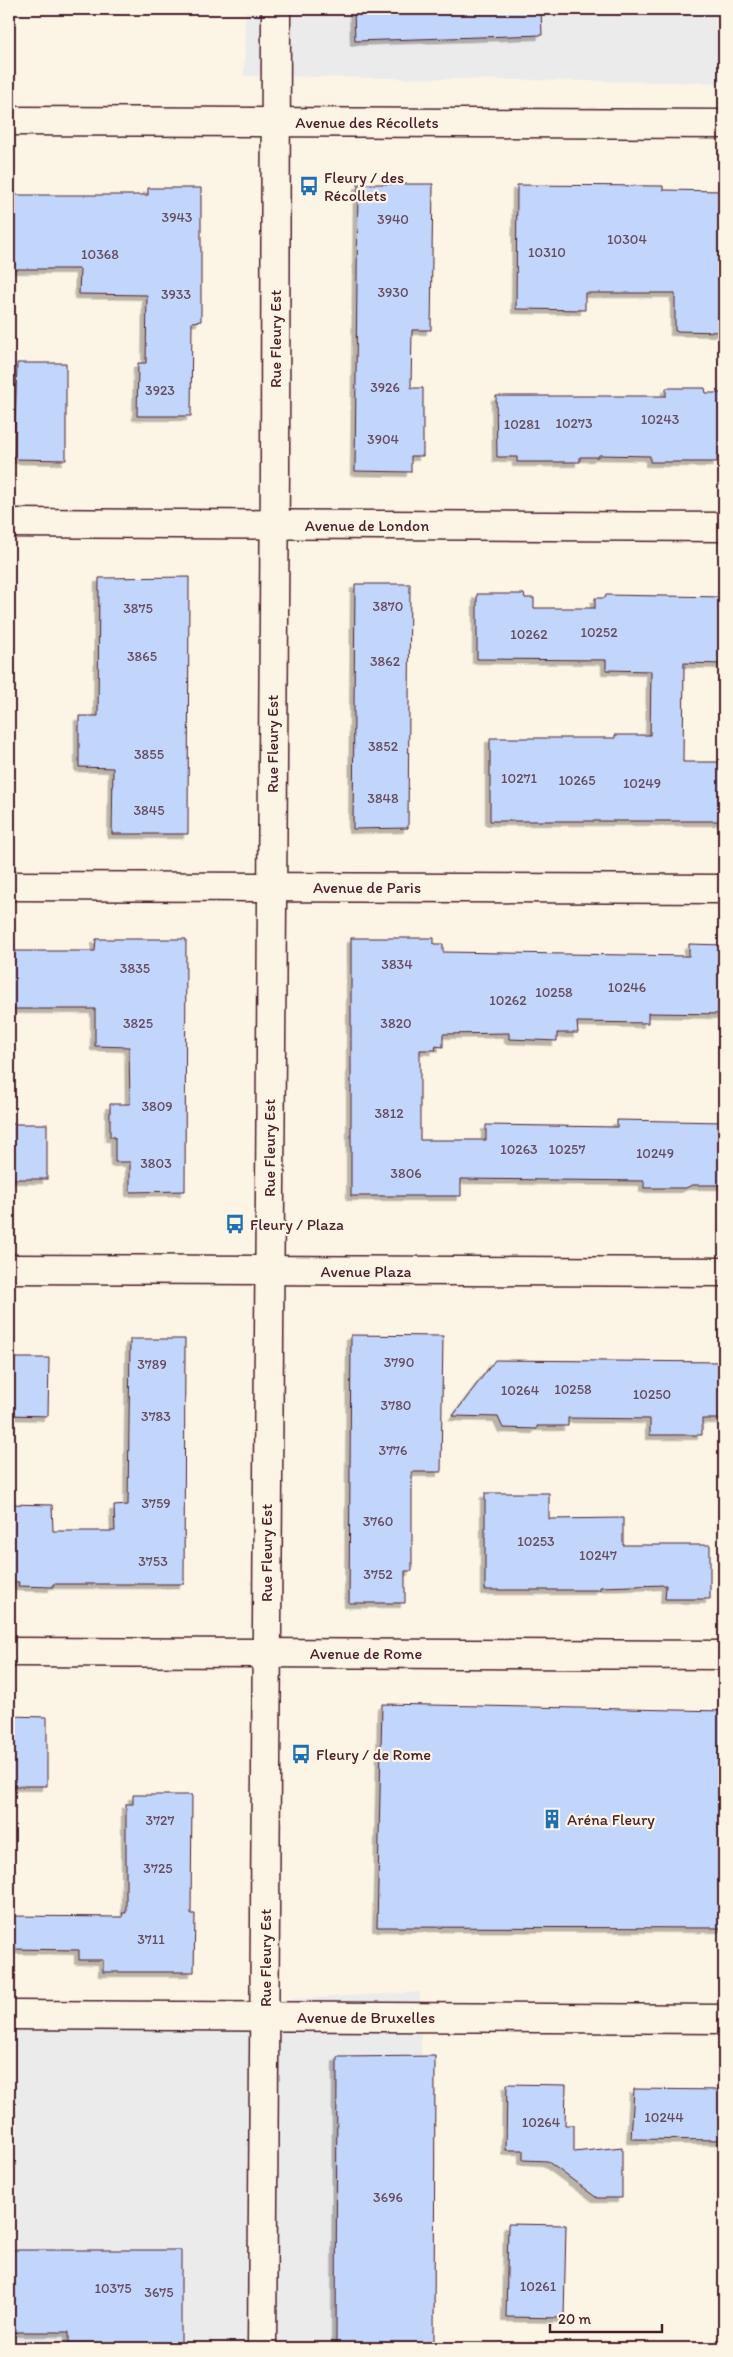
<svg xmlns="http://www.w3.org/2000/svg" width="733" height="2357" viewBox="0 0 733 2357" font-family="Itim,sans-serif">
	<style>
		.built { fill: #ebebec }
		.building { fill: #c2d5fb; stroke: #4a1f2b; filter: url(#shadow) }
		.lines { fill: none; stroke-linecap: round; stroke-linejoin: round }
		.minor-casing { stroke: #4a1f2b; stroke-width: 31 }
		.minor { stroke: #fcf5e5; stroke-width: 28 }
		.labels { text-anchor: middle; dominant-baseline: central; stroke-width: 4.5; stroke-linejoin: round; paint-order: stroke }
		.number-label { font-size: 14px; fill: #684c5f }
		.street-label { font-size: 16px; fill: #4a1f2b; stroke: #fcf5e5 }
		.poi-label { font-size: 16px; fill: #4a1f2b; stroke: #fcf5e5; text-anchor: start }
	</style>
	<defs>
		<filter id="shadow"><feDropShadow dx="-4.5" dy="4.5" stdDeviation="0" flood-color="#0004"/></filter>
	</defs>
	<rect width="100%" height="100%" fill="#fcf5e5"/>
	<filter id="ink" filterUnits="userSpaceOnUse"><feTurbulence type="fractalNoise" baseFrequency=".02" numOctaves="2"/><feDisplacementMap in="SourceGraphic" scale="10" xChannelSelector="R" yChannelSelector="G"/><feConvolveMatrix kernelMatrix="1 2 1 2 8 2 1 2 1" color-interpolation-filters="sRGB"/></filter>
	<g filter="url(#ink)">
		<g class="built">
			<path d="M245 9H724V83L244 76Z"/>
			<path d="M420 1992 428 2348H9V2014Z"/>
		</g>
		<g class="building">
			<path d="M354 9H541L542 35 355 41Z"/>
			<path d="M358 184H433L431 330H412L411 388H423V456H411V472L355 471Z"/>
			<path d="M517 185 663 186V190L724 191V332L675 331V293H585V310L516 309Z"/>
			<path d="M148 188H201V321L192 322 191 416H137L138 363H146L147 295 79 294 80 269H9V195H148Z"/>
			<path d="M17 363H66V460L14 459Z"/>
			<path d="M666 388H705L706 393H724V456L717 455V462H650V456L599 455 598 457H580V462H517V457H497L496 396H666Z"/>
			<path d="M189 577 188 834H112L113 768 79 767V716H98L99 578Z"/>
			<path d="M355 584H410L408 828 353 829Z"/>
			<path d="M477 594H524L525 598H534V608H595V598H605L606 595 724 597V664L684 663 683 762H724V821H490V738H615V735H650L651 671 606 670V660L477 659Z"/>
			<path d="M351 938H434V944H443V952L689 956V944L724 945V1014L648 1013V1023L577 1022 578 1033H557V1041L509 1039V1033L443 1034V1047L435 1046 436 1050H420V1140H486V1125L617 1127V1120L724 1122V1185H692L686 1188H644V1181L461 1179V1196H351Z"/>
			<path d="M96 939H186L185 1191 130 1192V1162H115V1137H110V1104H130L129 1047 95 1046V1009H9V951H95Z"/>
			<rect x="9" y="1124" width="38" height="55"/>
			<path d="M351 1335 443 1336 441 1472H412V1571H405V1603H349Z"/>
			<path d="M130 1339H185L184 1584H53V1587L18 1586 19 1582H9V1504L52 1505 53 1531H115L114 1506 128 1505Z"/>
			<path d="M9 1358H49L48 1416 9 1415Z"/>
			<path d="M495 1360 724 1362V1419H702V1435H650V1419L568 1418V1426H537V1429L503 1428 498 1417 453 1416Z"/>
			<path d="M485 1493H549V1519L623 1518V1545H710V1599H665L666 1585 600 1587V1590H485Z"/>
			<path d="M382 1704 724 1711V1928L377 1927Z"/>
			<path d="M9 1716 47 1717V1786H9Z"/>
			<path d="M133 1795H192L191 1914H195L194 1972H103V1960H79V1950L9 1949V1916L123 1917 122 1913H126V1804H133Z"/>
			<path d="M435 2056 434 2344H336L337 2057Z"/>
			<path d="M507 2084 566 2085 565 2125H574V2152L622 2147V2198H597L547 2161 523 2160V2150H506Z"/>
			<path d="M634 2089 724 2090V2140L631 2139Z"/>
			<path d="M508 2224 566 2225 564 2318 506 2317Z"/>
			<path d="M9 2250H181V2343H69V2332H9Z"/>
		</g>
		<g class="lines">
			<defs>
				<g id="minor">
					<path d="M9 121 724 124"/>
					<path d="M9 523 724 527"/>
					<path d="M9 886 724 889"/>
					<path d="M9 1269 724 1272"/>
					<path d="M9 1652 724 1655"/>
					<path d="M9 2015 724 2019"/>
					<path d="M262 2348 275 469 276 9"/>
				</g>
			</defs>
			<use href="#minor" class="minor-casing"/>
			<use href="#minor" class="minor"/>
		</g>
	</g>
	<defs>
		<symbol id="bus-bare" viewBox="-9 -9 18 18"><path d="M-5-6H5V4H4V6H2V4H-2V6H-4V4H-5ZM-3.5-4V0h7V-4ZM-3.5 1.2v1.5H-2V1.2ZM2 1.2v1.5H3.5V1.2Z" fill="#1f6fb2" stroke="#fcf5e5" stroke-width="2.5" paint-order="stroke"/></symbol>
		<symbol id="building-bare" viewBox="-9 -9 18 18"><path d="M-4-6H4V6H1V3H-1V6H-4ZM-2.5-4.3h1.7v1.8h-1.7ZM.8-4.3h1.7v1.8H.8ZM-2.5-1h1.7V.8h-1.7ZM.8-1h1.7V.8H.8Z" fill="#1f6fb2" stroke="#fcf5e5" stroke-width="2.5" paint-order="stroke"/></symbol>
	</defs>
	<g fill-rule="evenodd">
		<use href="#bus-bare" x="295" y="172" width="28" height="28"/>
		<use href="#bus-bare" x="221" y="1210" width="28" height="28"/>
		<use href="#bus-bare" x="287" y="1740" width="28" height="28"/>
		<use href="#building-bare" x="538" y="1805" width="28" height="28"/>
	</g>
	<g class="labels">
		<g class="number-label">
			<text x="177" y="217">3943</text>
			<text x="393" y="219">3940</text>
			<text x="627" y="239">10304</text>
			<text x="547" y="252">10310</text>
			<text x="100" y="254">10368</text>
			<text x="393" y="292">3930</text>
			<text x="176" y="294">3933</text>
			<text x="385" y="387">3926</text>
			<text x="160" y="390">3923</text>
			<text x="660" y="419">10243</text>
			<text x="574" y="423">10273</text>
			<text x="522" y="424">10281</text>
			<text x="383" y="439">3904</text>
			<text x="388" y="606">3870</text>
			<text x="138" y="608">3875</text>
			<text x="599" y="632">10252</text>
			<text x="529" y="634">10262</text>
			<text x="142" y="656">3865</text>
			<text x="385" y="661">3862</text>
			<text x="383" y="746">3852</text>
			<text x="149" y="754">3855</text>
			<text x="519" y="778">10271</text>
			<text x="577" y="780">10265</text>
			<text x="642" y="783">10249</text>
			<text x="383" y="798">3848</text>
			<text x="149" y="810">3845</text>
			<text x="397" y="964">3834</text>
			<text x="135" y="968">3835</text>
			<text x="627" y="987">10246</text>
			<text x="554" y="992">10258</text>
			<text x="508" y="1000">10262</text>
			<text x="138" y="1023">3825</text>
			<text x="396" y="1023">3820</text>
			<text x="157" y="1106">3809</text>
			<text x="389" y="1113">3812</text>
			<text x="519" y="1149">10263</text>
			<text x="567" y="1149">10257</text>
			<text x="655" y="1153">10249</text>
			<text x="156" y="1163">3803</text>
			<text x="406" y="1173">3806</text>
			<text x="399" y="1362">3790</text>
			<text x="152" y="1364">3789</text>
			<text x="573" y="1389">10258</text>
			<text x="520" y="1390">10264</text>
			<text x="652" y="1394">10250</text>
			<text x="396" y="1405">3780</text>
			<text x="156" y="1416">3783</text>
			<text x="393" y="1450">3776</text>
			<text x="156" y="1503">3759</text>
			<text x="378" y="1521">3760</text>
			<text x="536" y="1541">10253</text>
			<text x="598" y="1555">10247</text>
			<text x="153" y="1561">3753</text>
			<text x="378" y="1574">3752</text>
			<text x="160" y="1820">3727</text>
			<text x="158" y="1868">3725</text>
			<text x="151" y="1939">3711</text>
			<text x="664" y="2117">10244</text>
			<text x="541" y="2122">10264</text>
			<text x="388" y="2197">3696</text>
			<text x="538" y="2286">10261</text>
			<text x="113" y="2288">10375</text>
			<text x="159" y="2292">3675</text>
		</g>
		<g class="street-label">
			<text x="367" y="122">Avenue des Récollets</text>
			<text transform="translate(275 339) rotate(-90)">Rue Fleury Est</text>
			<text x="367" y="525">Avenue de London</text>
			<text transform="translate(272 744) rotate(-90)">Rue Fleury Est</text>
			<text x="367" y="887">Avenue de Paris</text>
			<text transform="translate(269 1148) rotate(-90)">Rue Fleury Est</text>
			<text x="366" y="1271">Avenue Plaza</text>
			<text transform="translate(266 1553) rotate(-90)">Rue Fleury Est</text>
			<text x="366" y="1653">Avenue de Rome</text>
			<text transform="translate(265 1958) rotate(-90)">Rue Fleury Est</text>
			<text x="366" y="2017">Avenue de Bruxelles</text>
		</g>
		<g class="poi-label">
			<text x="324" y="177">Fleury / des<tspan x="324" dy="18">Récollets</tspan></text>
			<text x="250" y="1224">Fleury / Plaza</text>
			<text x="316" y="1754">Fleury / de Rome</text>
			<text x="567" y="1819">Aréna Fleury</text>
		</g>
	</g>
	<rect width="733" height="2357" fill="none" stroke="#fcf5e5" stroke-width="30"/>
	<rect x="15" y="15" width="703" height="2327" fill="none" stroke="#4a1f2b" stroke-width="2" filter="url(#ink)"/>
	<path d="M550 2324v8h112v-8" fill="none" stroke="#4a1f2b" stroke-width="2.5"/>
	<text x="558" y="2324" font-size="15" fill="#4a1f2b" stroke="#fcf5e5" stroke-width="4" paint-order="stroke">20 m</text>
</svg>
